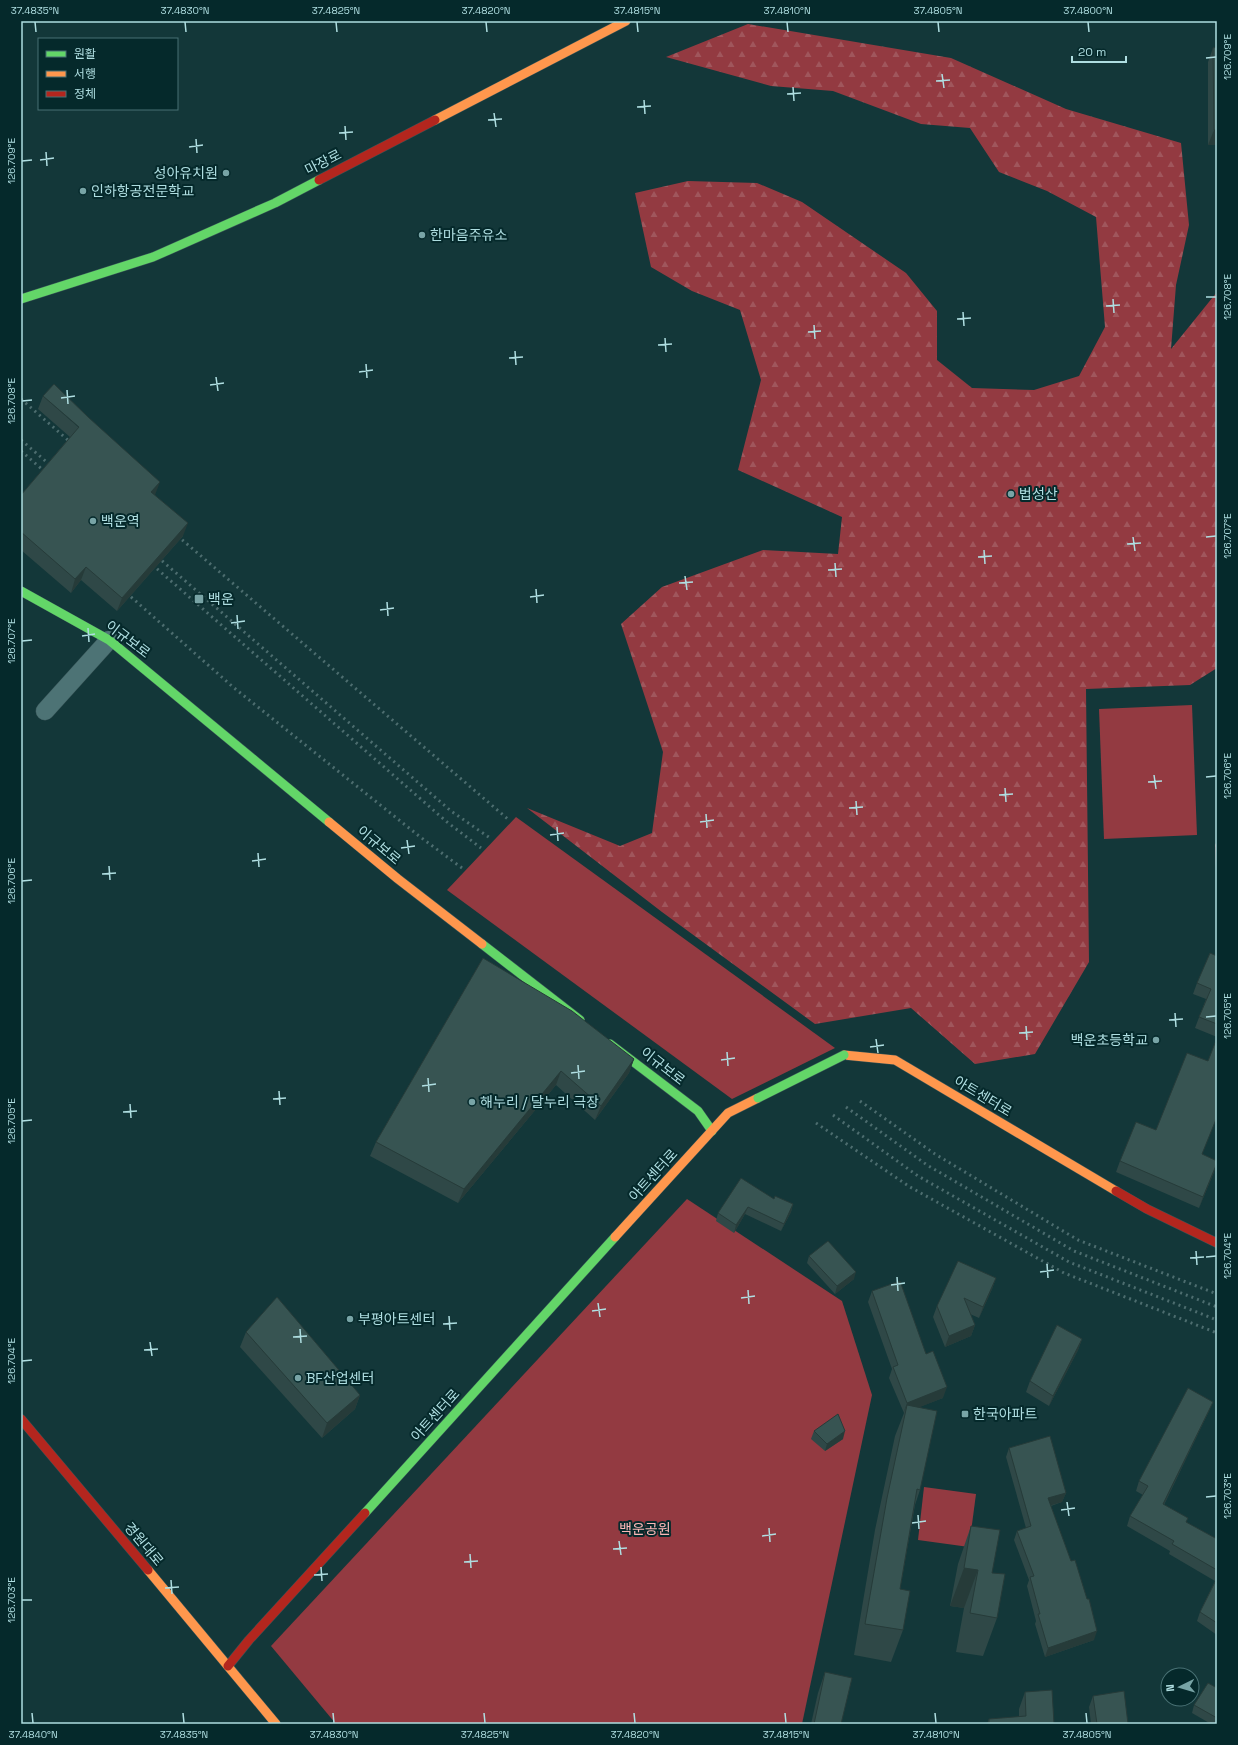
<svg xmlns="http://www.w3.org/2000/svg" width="1238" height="1745" viewBox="0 0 1238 1745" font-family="'Space Grotesk','Noto Sans KR',sans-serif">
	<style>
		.forest { fill: url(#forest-firs) }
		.park { fill: #933a41 }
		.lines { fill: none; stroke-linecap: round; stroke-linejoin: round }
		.street-casing { stroke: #385457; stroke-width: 19 }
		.fast-casing { stroke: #385457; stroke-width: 10 }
		.slow-casing { stroke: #385457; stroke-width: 10 }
		.jam-casing { stroke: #385457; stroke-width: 10 }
		.street { stroke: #4d7375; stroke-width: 18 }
		.fast { stroke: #63d668; stroke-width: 9 }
		.slow { stroke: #ff974d; stroke-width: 9 }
		.jam { stroke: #b3261e; stroke-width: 9 }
		.rail { stroke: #4d6d6f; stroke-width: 3; stroke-dasharray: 2 4; stroke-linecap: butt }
		.fast-bridge-casing { stroke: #385457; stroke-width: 10; stroke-linecap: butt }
		.fast-bridge { stroke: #63d668; stroke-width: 9 }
		.wall { fill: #2f4847 }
		.shaded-wall { fill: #263b39 }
		.building { fill: #375452; stroke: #263b39 }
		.ticks { fill: none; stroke: #afdee1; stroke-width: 1.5 }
		.poi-dot { fill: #78a4a6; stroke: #05292b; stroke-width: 1.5 }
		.labels { text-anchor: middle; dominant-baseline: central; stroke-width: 4; stroke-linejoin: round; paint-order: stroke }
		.street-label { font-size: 14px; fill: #afdee1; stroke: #05292b }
		.poi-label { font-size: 14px; fill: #afdee1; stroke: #05292b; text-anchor: start }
		.park-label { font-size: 14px; fill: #fcb8b7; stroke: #05292b }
		.neatline { fill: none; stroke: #afdee1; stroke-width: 1.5 }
		.ticks-label { font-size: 10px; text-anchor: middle; fill: #afdee1 }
	</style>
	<defs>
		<pattern id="forest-firs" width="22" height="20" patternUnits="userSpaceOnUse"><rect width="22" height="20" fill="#933a41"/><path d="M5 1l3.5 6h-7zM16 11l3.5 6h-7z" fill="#a0565c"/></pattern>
	</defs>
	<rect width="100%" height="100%" fill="#133739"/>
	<g class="forest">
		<path d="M748 24 951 58 1066 109 1181 143 1189 225 1176 285 1171 349 1217 292V668L1190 685 1086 689 1089 962 1035 1054 975 1064 911 1008 815 1024 662 912 527 808 620 846 652 833 663 752 621 624 662 587 763 550 838 554 842 517 738 470 761 380 740 310 692 291 651 267 635 193 688 181 757 183 802 202 906 273 937 311V360L972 388 1034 390 1079 376 1105 327 1096 217 1047 191 999 172 970 128 921 124 833 91 771 86 666 57Z"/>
		<path d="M1217 841V891L1215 845Z"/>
	</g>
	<g class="park">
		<path d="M1192 705 1197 835 1104 839 1099 709Z"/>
		<path d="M516 817 835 1048 732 1099 447 890Z"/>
		<path d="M687 1199 842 1301 872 1395 802 1724H336L271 1646Z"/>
		<path d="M924 1487 976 1494 969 1547 918 1540Z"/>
	</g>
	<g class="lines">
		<defs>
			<path id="street" d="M45 711 109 640"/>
			<g id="fast">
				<path d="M21 299 153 257 275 203 319 180"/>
				<path d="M21 591 109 640 329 822"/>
				<path d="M482 944 580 1020"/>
				<path d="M610 1044 698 1111 712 1131"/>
				<path d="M365 1513 615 1237"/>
			</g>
			<g id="slow">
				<path d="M435 120 626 21"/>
				<path d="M329 822 398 879 482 944"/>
				<path d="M844 1055 895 1060 1116 1191"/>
				<path d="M615 1237 728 1113 758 1098"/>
				<path d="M148 1570 276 1724"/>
			</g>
			<g id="jam">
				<path d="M319 180 435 120"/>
				<path d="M1116 1191 1147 1209 1217 1243"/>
				<path d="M21 1419 148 1570"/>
				<path d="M228 1666 249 1640 365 1513"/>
			</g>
		</defs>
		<use href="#street" class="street-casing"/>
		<use href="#fast" class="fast-casing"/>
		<use href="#slow" class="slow-casing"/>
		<use href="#jam" class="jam-casing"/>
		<use href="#street" class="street"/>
		<use href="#fast" class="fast"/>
		<use href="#slow" class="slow"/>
		<use href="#jam" class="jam"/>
		<g class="rail">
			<path d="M21 399 77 448"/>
			<path d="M21 440 56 470"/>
			<path d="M21 451 51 477"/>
			<path d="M173 532 509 820"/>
			<path d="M153 553 451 811 490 838"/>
			<path d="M148 561 447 822 481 848"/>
			<path d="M122 589 233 687 419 836 462 868"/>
			<path d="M860 1101 935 1154 1078 1240 1217 1294"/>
			<path d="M846 1107 927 1165 1074 1251 1217 1307"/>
			<path d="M833 1115 918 1176 1069 1262 1217 1320"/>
			<path d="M816 1123 910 1187 1064 1273 1217 1333"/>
		</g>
		<defs>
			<path id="fast-bridge" d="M758 1098 844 1055"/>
		</defs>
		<use href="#fast-bridge" class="fast-bridge-casing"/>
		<use href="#fast-bridge" class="fast-bridge"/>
	</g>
	<g class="wall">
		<path d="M1217 47V193L1216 145H1208V62L1213 48Z"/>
		<path d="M43 396 155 495 183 536 117 611 81 580 71 593 21 550V495L70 437 38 409Z"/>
		<path d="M1217 956V1037L1195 1028 1206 999 1193 994 1197 983Z"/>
		<path d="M483 958 634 1059 629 1073 595 1120 556 1085 458 1203 370 1156 376 1142Z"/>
		<path d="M1156 1130 1202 1155 1214 1172 1199 1208 1116 1172 1120 1161Z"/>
		<path d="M774 1199 793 1204 791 1212 781 1231 745 1214 734 1233 716 1221 718 1213Z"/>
		<path d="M809 1256 854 1279 835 1294 807 1263Z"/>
		<path d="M996 1278 992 1289 979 1318 970 1314 975 1325 971 1336 945 1347 933 1317 937 1306Z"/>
		<path d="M872 1291 926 1354 943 1398 919 1407 920 1490 915 1505 900 1589 903 1630 891 1662 854 1655 875 1530 895 1436 904 1413 889 1378 892 1369 868 1302Z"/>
		<path d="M246 1332 360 1395 355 1409 322 1438 240 1347Z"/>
		<path d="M1082 1339 1078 1350 1049 1406 1026 1392 1030 1381Z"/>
		<path d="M1213 1402 1209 1411 1164 1505 1186 1522 1217 1539V1635L1197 1621 1200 1612 1215 1581 1169 1554 1170 1551 1127 1526 1130 1516 1143 1495 1136 1491 1139 1481Z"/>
		<path d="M814 1431 843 1439 825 1451 811 1439Z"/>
		<path d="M1009 1448 1066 1493 1062 1502 1051 1506 1094 1640 1045 1657 1035 1624 1036 1621 1027 1586 1029 1580 1014 1540 1017 1531 1026 1528 1006 1457Z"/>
		<path d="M971 1526 992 1573 997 1618 983 1656 956 1652 964 1608 950 1606 958 1564Z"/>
		<path d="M825 1672 841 1724H811L818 1693Z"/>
		<path d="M1217 1688V1724H1211L1192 1713 1194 1705Z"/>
		<path d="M1025 1692 1054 1724H987L989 1719 1019 1717V1709Z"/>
		<path d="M1093 1696 1128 1724H1091L1089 1707Z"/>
	</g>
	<g class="shaded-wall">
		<path d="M1214 130H1217V143L1216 145H1208Z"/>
		<path d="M160 482 155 495 146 505 151 492Z"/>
		<path d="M188 523 183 536 117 611 122 598Z"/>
		<path d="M86 567 81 580 71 593 75 579Z"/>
		<path d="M634 1059 629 1073 595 1120 601 1106Z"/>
		<path d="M561 1071 556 1085 458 1203 464 1189Z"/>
		<path d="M1217 1163 1214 1172 1199 1208 1203 1197Z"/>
		<path d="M793 1204 791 1212 781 1231 784 1224Z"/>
		<path d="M748 1207 745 1214 734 1233 736 1225Z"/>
		<path d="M856 1272 854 1279 835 1294 837 1286Z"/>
		<path d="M996 1278 992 1289 979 1318 983 1307Z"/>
		<path d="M975 1325 971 1336 945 1347 949 1336Z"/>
		<path d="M1082 1339 1078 1350 1049 1406 1053 1396Z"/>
		<path d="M947 1387 943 1398 905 1413 907 1405 903 1414 907 1403Z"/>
		<path d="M360 1395 355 1409 322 1438 327 1423Z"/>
		<path d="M1213 1402 1209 1411 1159 1514 1163 1504Z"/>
		<path d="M845 1431 843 1439 825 1451 827 1444Z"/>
		<path d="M1066 1493 1062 1502 1045 1507 1048 1498Z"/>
		<path d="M964 1568 978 1570 964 1608 950 1606Z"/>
		<path d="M1097 1631 1094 1640 1045 1657 1048 1648Z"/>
	</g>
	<g class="building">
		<path d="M1217 47V130H1214L1213 48Z"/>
		<path d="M54 384 88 417 160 482 151 492 188 523 122 598 86 567 75 579 21 532V495L79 427 43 396Z"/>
		<path d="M1210 953 1217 956V1024L1199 1017 1211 989 1197 983Z"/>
		<path d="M483 958 572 1011 634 1059 601 1106 561 1071 464 1189 376 1142Z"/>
		<path d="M1217 1038V1117L1202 1154 1217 1161V1163L1203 1197 1120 1161 1136 1122 1156 1130 1187 1053 1208 1061Z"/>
		<path d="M741 1178 774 1199 775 1196 793 1204 784 1224 748 1207 736 1225 718 1213Z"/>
		<path d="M828 1241 856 1272 837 1286 809 1256Z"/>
		<path d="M958 1261 996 1278 983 1307 964 1298 975 1325 949 1336 937 1306Z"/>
		<path d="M900 1281 926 1354 933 1351 947 1387 907 1403 893 1367 898 1365 872 1291Z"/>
		<path d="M277 1297 360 1395 327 1423 246 1332Z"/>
		<path d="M1057 1325 1082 1339 1053 1396 1030 1381Z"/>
		<path d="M1188 1388 1213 1402 1163 1504 1188 1518 1186 1522 1217 1539V1570L1172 1544 1174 1541 1130 1516 1148 1486 1139 1481Z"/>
		<path d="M907 1405 937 1411 920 1490 917 1489 900 1589 910 1591 903 1630 865 1624 887 1498Z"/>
		<path d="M838 1414 845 1431 827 1444 814 1431Z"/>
		<path d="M1050 1436 1066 1493 1048 1498 1071 1561 1075 1560 1087 1599H1089L1097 1631 1048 1648 1038 1614H1040L1030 1577 1034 1576 1017 1531 1031 1526 1009 1448Z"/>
		<path d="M971 1526 1000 1530 992 1573 1005 1574 997 1618 970 1613 978 1570 964 1568Z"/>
		<path d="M1217 1578V1623L1200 1612Z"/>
		<path d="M825 1672 852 1678 841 1724H814Z"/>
		<path d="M1208 1683 1217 1688V1718L1194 1705Z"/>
		<path d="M1052 1690 1054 1724H989V1719L1026 1716 1025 1692Z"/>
		<path d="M1124 1691 1128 1724H1097L1093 1696Z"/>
	</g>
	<path class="ticks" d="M35 22 36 32M185 22 186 32M336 22 337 32M486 22 487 32M637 22 638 32M787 22 788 32M938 22 939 32M1088 22 1089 32M1206 58 1216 57M942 74 944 88M936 81 950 80M793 87 794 101M787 94 801 93M644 100 645 114M637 107 651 106M494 113 496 127M488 120 502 119M345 126 346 140M339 133 353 132M196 139 197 153M189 147 203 145M46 152 47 166M40 160 54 158M22 161 32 160M1206 297H1216M1113 299 1114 313M1106 306 1120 305M963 312 964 326M957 319 971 318M814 325 815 339M808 332 821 331M665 338 666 352M658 345 672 344M515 351 516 365M509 358 523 357M366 364 367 378M359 372 373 370M216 377 218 391M210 385 224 383M67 390 68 404M61 398 75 396M22 401 32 400M1133 537 1135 551M1206 537 1216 536M1127 544 1141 543M984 550 985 564M978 557 992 556M835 563 836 577M828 570 842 569M685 576 687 590M679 583 693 582M536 589 537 603M530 597 544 595M387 602 388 616M380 610 394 608M237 615 238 629M231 623 245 621M88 628 89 642M82 636 95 634M22 641 32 640M1154 775 1156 789M1206 777 1216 776M1148 782 1162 781M1005 788 1006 802M999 795 1013 794M856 801 857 815M849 808 863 807M706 814 707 828M700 822 714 820M557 827 558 841M550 835 564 833M407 840 409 854M401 848 415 846M258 853 259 867M252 861 266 859M109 866 110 880M102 874 116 873M22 881 32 880M1175 1013 1176 1027M1206 1017 1216 1016M1169 1020 1183 1019M1026 1026 1027 1040M1019 1033 1033 1032M876 1039 878 1053M870 1047 884 1045M727 1052 728 1066M721 1060 735 1058M578 1065 579 1079M571 1073 585 1071M428 1078 429 1092M422 1086 436 1084M279 1091 280 1105M273 1099 286 1098M130 1104 131 1118M123 1112 137 1111M22 1121 32 1120M1196 1251 1197 1265M1206 1257 1216 1256M1190 1258 1204 1257M1047 1264 1048 1278M1040 1272 1054 1270M897 1277 898 1291M891 1285 905 1283M748 1290 749 1304M741 1298 755 1296M598 1303 600 1317M592 1311 606 1309M449 1316 450 1330M443 1324 457 1323M300 1329 301 1343M293 1337 307 1336M150 1342 152 1356M144 1350 158 1349M22 1361 32 1360M1206 1497 1216 1496M1067 1502 1069 1516M1061 1510 1075 1508M918 1515 919 1529M912 1523 926 1521M769 1528 770 1542M762 1536 776 1534M619 1541 621 1555M613 1549 627 1548M470 1554 471 1568M464 1562 478 1561M321 1567 322 1581M314 1575 328 1574M171 1580 172 1594M165 1588 179 1587M22 1600H32M32 1713 33 1723M183 1713 184 1723M333 1713 334 1723M484 1713 485 1723M634 1713 635 1723M785 1713 786 1723M935 1713 936 1723M1086 1713 1087 1723"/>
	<g class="poi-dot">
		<circle cx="226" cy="173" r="4"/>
		<circle cx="83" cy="191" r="4"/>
		<circle cx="422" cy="235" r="4"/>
		<circle cx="1011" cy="494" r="4"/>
		<circle cx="93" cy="521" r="4"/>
		<rect x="194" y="594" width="10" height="10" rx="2"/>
		<circle cx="1156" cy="1040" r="4"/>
		<circle cx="472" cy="1102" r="4"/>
		<circle cx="350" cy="1319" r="4"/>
		<circle cx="298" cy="1378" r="4"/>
		<rect x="961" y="1410" width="8" height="8" rx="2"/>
	</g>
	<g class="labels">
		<g class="street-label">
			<text transform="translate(323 162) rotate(-27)">마장로</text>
			<text transform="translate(128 639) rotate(37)">이규보로</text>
			<text transform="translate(379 845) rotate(40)">이규보로</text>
			<text transform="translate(663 1066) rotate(38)">이규보로</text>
			<text transform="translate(983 1096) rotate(31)">아트센터로</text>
			<text transform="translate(653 1175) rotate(-48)">아트센터로</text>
			<text transform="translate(435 1415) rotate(-48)">아트센터로</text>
			<text transform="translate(144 1544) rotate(50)">경원대로</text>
		</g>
		<g class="poi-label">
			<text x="218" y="173" text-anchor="end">성아유치원</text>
			<text x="91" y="191">인하항공전문학교</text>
			<text x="430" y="235">한마음주유소</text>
			<text x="1019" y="494">법성산</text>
			<text x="101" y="521">백운역</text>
			<text x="208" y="599">백운</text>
			<text x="1148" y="1040" text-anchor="end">백운초등학교</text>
			<text x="480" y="1102">해누리 / 달누리 극장</text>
			<text x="358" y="1319">부평아트센터</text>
			<text x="306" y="1378">BF산업센터</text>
			<text x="973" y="1414">한국아파트</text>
		</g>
		<g class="park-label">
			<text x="645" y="1529">백운공원</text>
		</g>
	</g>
	<rect width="1238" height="1745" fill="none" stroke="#05292b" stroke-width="44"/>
	<rect x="38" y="38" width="140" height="72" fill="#05292b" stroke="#497174"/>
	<rect x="46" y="51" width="20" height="6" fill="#63d668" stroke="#497174"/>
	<text x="74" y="58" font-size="12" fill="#afdee1">원활</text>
	<rect x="46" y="71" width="20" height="6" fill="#ff974d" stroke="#497174"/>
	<text x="74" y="78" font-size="12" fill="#afdee1">서행</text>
	<rect x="46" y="91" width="20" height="6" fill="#b3261e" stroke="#497174"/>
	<text x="74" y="98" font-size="12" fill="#afdee1">정체</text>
	<g transform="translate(1180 1687) rotate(265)"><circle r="19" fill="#05292b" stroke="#497174"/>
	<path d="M0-3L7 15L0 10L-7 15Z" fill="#78a4a6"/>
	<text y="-6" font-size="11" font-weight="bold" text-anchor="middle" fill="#afdee1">N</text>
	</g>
	<path d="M1072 56v6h54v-6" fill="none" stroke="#afdee1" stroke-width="2"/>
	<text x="1078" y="56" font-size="12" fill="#afdee1" stroke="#05292b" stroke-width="3" paint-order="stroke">20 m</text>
	<rect x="22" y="22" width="1194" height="1701" class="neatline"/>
	<g class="ticks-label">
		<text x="35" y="14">37.4835°N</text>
		<text x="185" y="14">37.4830°N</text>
		<text x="336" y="14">37.4825°N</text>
		<text x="486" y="14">37.4820°N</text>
		<text x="637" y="14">37.4815°N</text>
		<text x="787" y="14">37.4810°N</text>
		<text x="938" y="14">37.4805°N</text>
		<text x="1088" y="14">37.4800°N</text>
		<text transform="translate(1227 57) rotate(-90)" y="4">126.709°E</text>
		<text transform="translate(11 161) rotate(-90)" y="4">126.709°E</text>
		<text transform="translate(1227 297) rotate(-90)" y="4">126.708°E</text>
		<text transform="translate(11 401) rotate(-90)" y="4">126.708°E</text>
		<text transform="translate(1227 536) rotate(-90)" y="4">126.707°E</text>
		<text transform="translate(11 641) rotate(-90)" y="4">126.707°E</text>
		<text transform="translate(1227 776) rotate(-90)" y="4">126.706°E</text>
		<text transform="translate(11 881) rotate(-90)" y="4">126.706°E</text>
		<text transform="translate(1227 1016) rotate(-90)" y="4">126.705°E</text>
		<text transform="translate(11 1121) rotate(-90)" y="4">126.705°E</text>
		<text transform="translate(1227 1256) rotate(-90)" y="4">126.704°E</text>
		<text transform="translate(11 1361) rotate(-90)" y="4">126.704°E</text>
		<text transform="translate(1227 1496) rotate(-90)" y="4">126.703°E</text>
		<text transform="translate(11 1600) rotate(-90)" y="4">126.703°E</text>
		<text x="33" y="1738">37.4840°N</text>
		<text x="184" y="1738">37.4835°N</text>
		<text x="334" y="1738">37.4830°N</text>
		<text x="485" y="1738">37.4825°N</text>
		<text x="635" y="1738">37.4820°N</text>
		<text x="786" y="1738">37.4815°N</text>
		<text x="936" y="1738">37.4810°N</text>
		<text x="1087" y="1738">37.4805°N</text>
	</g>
</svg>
